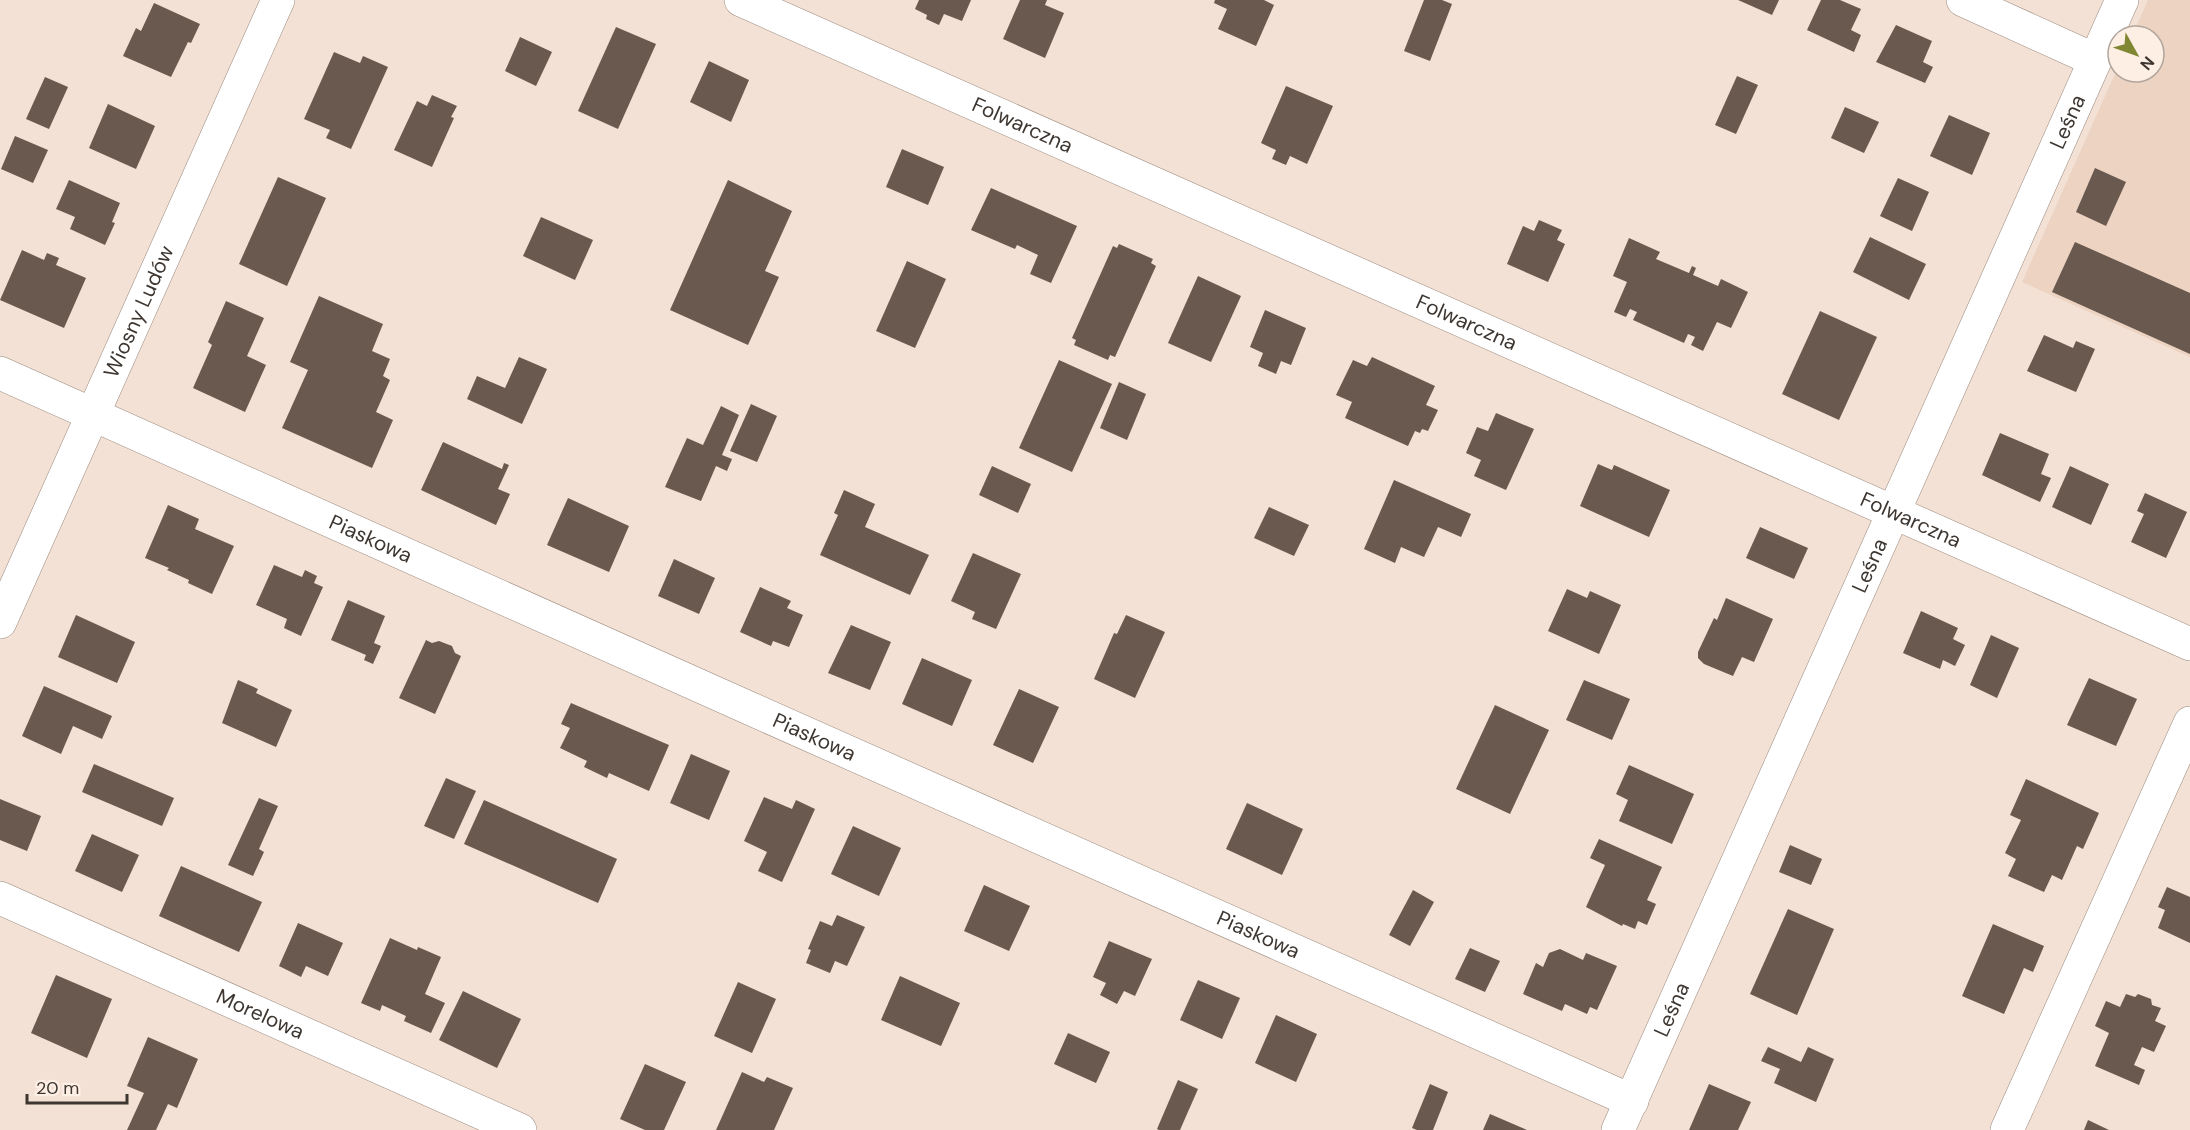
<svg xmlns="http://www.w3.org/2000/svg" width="2190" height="1130" viewBox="0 0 2190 1130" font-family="'DM Sans',sans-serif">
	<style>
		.built { fill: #ecd3c2 }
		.building { fill: #69594f }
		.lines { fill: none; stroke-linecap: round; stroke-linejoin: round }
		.street-casing { stroke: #9b8a7f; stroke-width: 34 }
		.street { stroke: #fff; stroke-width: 33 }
		.labels { text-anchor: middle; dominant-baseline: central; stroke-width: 6; stroke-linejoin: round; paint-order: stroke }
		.street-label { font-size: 21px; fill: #3d3631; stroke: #feefe5 }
	</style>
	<rect width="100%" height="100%" fill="#f3e1d5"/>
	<path class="built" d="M2148 0H2190V357L2022 282 2118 67V72H2154V36H2132Z"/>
	<g class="building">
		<path d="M919 0H971L962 21 944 14 939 25 926 19 927 15 915 9Z"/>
		<path d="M1020 0H1047L1045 5 1064 13 1045 58 1003 39Z"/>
		<path d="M1215 0H1264L1274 5 1256 46 1218 29 1227 9 1214 3Z"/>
		<path d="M1424 0H1442L1452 4 1430 61 1404 51Z"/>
		<path d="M1738 0H1779L1772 15Z"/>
		<path d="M1821 0H1840L1861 9 1851 30 1861 35 1854 52 1807 30Z"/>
		<path d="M154 3 200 24 191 43 188 42 171 77 123 56 136 28 141 31Z"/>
		<path d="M1896 25 1932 41 1923 62 1933 67 1925 83 1876 62Z"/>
		<path d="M616 27 656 44 618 129 578 111Z"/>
		<path d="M520 37 552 52 536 86 505 71Z"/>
		<path d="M334 52 360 63 363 56 388 67 351 149 326 138 330 130 304 119Z"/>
		<path d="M709 61 749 80 731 122 690 102Z"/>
		<path d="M1737 76 1758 85 1736 134 1715 125Z"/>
		<path d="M45 77 68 87 49 129 26 119Z"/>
		<path d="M1286 86 1333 106 1307 164 1290 156 1286 165 1272 159 1276 150 1261 143Z"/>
		<path d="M432 95 457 106 451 117 454 118 432 167 394 150 417 101 427 106Z"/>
		<path d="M108 104 155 126 136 169 89 148Z"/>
		<path d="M1845 107 1879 122 1864 153 1831 138Z"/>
		<path d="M1949 115 1990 133 1972 175 1930 156Z"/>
		<path d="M15 136 48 150 33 183 1 169Z"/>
		<path d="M902 149 944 167 928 205 886 187Z"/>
		<path d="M2095 168 2126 182 2106 226 2076 212Z"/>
		<path d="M278 177 326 198 287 286 239 264Z"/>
		<path d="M1898 178 1929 192 1912 231 1880 216Z"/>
		<path d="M69 180 120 203 112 222 115 223 105 245 70 229 75 217 56 209Z"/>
		<path d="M728 180 792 211 765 271 779 277 748 345 670 310Z"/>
		<path d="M991 188 1077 226 1051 283 1030 274 1038 255 1017 245 1015 249 971 230Z"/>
		<path d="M541 217 593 240 575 280 523 256Z"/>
		<path d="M1539 220 1562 230 1557 240 1565 244 1548 282 1507 264 1523 226 1534 231Z"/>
		<path d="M1870 237 1926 264 1909 300 1853 272Z"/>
		<path d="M1629 238 1660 252 1656 259 1689 273 1692 266 1696 268 1693 275 1718 286 1721 279 1748 292 1731 328 1717 322 1703 351 1691 345 1695 337 1688 334 1684 343 1633 320 1637 312 1630 309 1626 317 1614 312 1627 282 1613 276Z"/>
		<path d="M2075 242 2190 293V354L2052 292Z"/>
		<path d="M1119 244 1153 259 1151 263 1156 266 1115 357 1110 355 1108 360 1074 345 1076 340 1072 338 1113 246 1117 248Z"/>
		<path d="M22 250 44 260 47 253 59 258 56 265 86 278 64 328 0 300Z"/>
		<path d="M907 261 946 279 915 348 876 331Z"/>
		<path d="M1198 276 1241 296 1211 362 1168 343Z"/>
		<path d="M319 296 383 324 372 351 390 359 383 376 390 380 376 412 393 420 372 468 282 428 308 370 290 362Z"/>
		<path d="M226 301 264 318 247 356 266 365 245 412 193 388 212 345 208 342Z"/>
		<path d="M1265 310 1306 328 1291 365 1281 361 1276 374 1258 366 1263 353 1250 347Z"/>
		<path d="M1820 311 1877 337 1839 420 1782 394Z"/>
		<path d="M2044 335 2073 348 2076 341 2095 349 2076 392 2027 371Z"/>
		<path d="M519 357 547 369 522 424 467 399 477 376 505 388Z"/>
		<path d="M1372 357 1435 386 1426 405 1438 410 1428 431 1422 429 1420 433 1415 431 1408 446 1345 418 1352 402 1336 395 1353 360 1367 366Z"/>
		<path d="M1059 360 1112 384 1072 472 1019 448Z"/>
		<path d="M1119 382 1146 394 1127 440 1100 428Z"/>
		<path d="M751 404 777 416 757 462 730 451Z"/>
		<path d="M721 406 739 415 722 455 732 459 727 471 716 466 701 501 665 487 687 438 703 445Z"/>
		<path d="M1496 413 1534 429 1506 490 1474 476 1481 460 1466 453 1477 427 1488 431Z"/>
		<path d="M2000 433 2049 454 2041 474 2051 478 2040 502 1982 475Z"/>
		<path d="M443 442 502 469 504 463 509 465 498 489 510 494 496 525 421 490Z"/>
		<path d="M1598 464 1612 470 1614 465 1670 490 1649 537 1580 506Z"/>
		<path d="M992 466 1031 484 1018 513 979 495Z"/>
		<path d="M2070 466 2109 484 2091 525 2052 507Z"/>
		<path d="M1394 480 1471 514 1461 537 1438 527 1424 557 1401 547 1395 563 1364 549Z"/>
		<path d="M844 490 875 504 865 527 929 555 910 595 820 555 838 515 834 513Z"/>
		<path d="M2145 493 2187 512 2166 558 2131 542 2144 514 2137 511Z"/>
		<path d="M568 498 629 526 609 572 547 545Z"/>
		<path d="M168 505 199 519 195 529 234 546 212 594 188 583 189 580 167 570 169 568 145 558Z"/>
		<path d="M1269 507 1309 525 1294 556 1254 538Z"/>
		<path d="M1760 527 1808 548 1794 579 1746 558Z"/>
		<path d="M973 553 1021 574 996 629 972 619 975 612 951 601Z"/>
		<path d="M674 559 715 578 699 614 658 596Z"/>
		<path d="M274 565 302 577 305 570 317 576 314 583 323 587 301 636 284 628 287 619 256 605Z"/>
		<path d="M760 587 791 601 787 608 803 615 789 647 773 641 771 646 740 632Z"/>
		<path d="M1567 589 1587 598 1590 591 1621 605 1599 654 1548 631Z"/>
		<path d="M1726 598 1773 619 1754 662 1742 657 1733 676 1704 664 1698 658V652L1714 618 1717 620Z"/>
		<path d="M348 600 385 616 374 643 381 646 373 664 364 660 366 655 331 640Z"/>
		<path d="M1921 611 1958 628 1953 639 1965 645 1955 666 1943 660 1940 669 1903 653Z"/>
		<path d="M76 615 135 642 117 683 58 657Z"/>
		<path d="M1126 615 1165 632 1135 698 1094 679 1114 633 1117 634Z"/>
		<path d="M851 625 891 642 870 690 828 673Z"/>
		<path d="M1991 635 2019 648 1997 698 1970 685Z"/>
		<path d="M426 640 432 643 439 641 452 646 455 653 461 656 435 714 399 698Z"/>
		<path d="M922 658 972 680 952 726 902 704Z"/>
		<path d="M2089 678 2137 699 2116 746 2067 725Z"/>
		<path d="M238 680 258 689 256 693 292 710 276 747 222 723Z"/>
		<path d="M1584 680 1630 699 1612 740 1566 720Z"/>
		<path d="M44 686 112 716 102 739 73 726 61 754 22 736Z"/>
		<path d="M1019 689 1059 707 1033 763 993 745Z"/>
		<path d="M571 703 669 745 649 791 609 773 607 778 584 767 587 761 560 748 570 728 561 724Z"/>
		<path d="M1495 705 1549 730 1510 814 1456 789Z"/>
		<path d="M691 754 730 771 709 820 670 803Z"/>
		<path d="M94 764 174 798 162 826 82 792Z"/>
		<path d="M1629 765 1694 794 1672 844 1619 821 1628 800 1616 794Z"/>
		<path d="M446 778 476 791 454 839 424 826Z"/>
		<path d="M2026 779 2099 813 2083 849 2077 846 2062 880 2052 875 2044 892 2008 876 2016 859 2005 853 2021 820 2010 815Z"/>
		<path d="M764 797 792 809 796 800 815 809 782 882 758 871 767 852 744 841Z"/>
		<path d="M259 798 278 806 259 849 264 852 253 876 228 865Z"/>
		<path d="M0 799 41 816 27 851 0 840Z"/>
		<path d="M484 800 617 859 598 903 464 844Z"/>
		<path d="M1247 803 1303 829 1282 875 1226 849Z"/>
		<path d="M853 826 901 848 879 896 831 874Z"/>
		<path d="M92 834 139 855 122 892 75 871Z"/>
		<path d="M1599 839 1662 867 1647 900 1656 904 1647 925 1638 921 1635 929 1623 924 1622 926 1586 907 1605 865 1590 858Z"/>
		<path d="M1790 845 1822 859 1811 885 1779 872Z"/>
		<path d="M181 866 262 902 239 952 159 916Z"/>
		<path d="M984 885 1030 906 1009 951 964 931Z"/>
		<path d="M2167 887 2190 897V943L2158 928 2165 910 2158 907Z"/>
		<path d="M1413 890 1434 902 1410 946 1389 935Z"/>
		<path d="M1788 909 1834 929 1797 1015 1750 994Z"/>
		<path d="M837 915 865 927 847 966 835 961 830 973 806 963 811 950 808 949 820 921 832 926Z"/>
		<path d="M298 923 343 943 328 976 306 966 301 977 279 966Z"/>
		<path d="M1993 924 2044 946 2033 972 2024 968 2004 1014 1962 996Z"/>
		<path d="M390 938 417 950 418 947 441 957 425 994 445 1003 431 1033 404 1021 406 1016 382 1005 380 1011 361 1003Z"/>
		<path d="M1109 941 1152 959 1135 996 1124 991 1117 1004 1100 995 1106 983 1093 977Z"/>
		<path d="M1470 948 1500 961 1485 992 1455 979Z"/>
		<path d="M1560 949 1583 960 1586 953 1617 966 1597 1010 1590 1007 1587 1014 1565 1004 1562 1011 1523 994 1536 963 1543 967 1549 953Z"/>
		<path d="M56 975 112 999 87 1058 31 1033Z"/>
		<path d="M900 976 960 1003 941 1046 881 1020Z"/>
		<path d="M1198 980 1240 998 1222 1039 1180 1020Z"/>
		<path d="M738 982 776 999 752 1053 714 1036Z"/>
		<path d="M463 991 521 1019 497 1068 439 1040Z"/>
		<path d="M2126 994 2135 997 2138 994 2151 999 2152 1005 2161 1008 2155 1021 2166 1026 2154 1052 2142 1047 2134 1065 2145 1070 2139 1085 2095 1066 2109 1033 2095 1026 2106 1001 2120 1007Z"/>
		<path d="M1276 1015 1317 1034 1296 1082 1255 1063Z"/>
		<path d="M1068 1033 1110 1052 1096 1083 1054 1064Z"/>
		<path d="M148 1037 198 1059 177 1108 168 1104 156 1130H127L144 1093 127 1086Z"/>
		<path d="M1768 1047 1801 1062 1808 1047 1834 1059 1816 1102 1774 1083 1780 1069 1761 1061Z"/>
		<path d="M645 1064 686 1082 664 1130H645L620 1119Z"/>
		<path d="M742 1072 764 1082 767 1077 793 1088 774 1130H716Z"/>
		<path d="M1178 1080 1198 1089 1180 1130H1159L1157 1129Z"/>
		<path d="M1430 1084 1448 1092 1433 1130H1417L1412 1128Z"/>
		<path d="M1709 1084 1751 1102 1738 1130H1689Z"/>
		<path d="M1490 1114 1527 1130H1483Z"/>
		<path d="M2088 1120 2109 1130H2084Z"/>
	</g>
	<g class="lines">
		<defs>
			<g id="street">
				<path id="s1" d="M741 0 2190 644"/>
				<path d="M1963 0 2095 60"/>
				<path id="s2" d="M0 373 749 708 1632 1101"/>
				<path id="s3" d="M0 622 278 0"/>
				<path id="s4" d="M0 898 520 1130"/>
				<path id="s5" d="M1618 1130 2122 0"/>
				<path d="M2007 1130 2190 723"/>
			</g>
		</defs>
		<use href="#street" class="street-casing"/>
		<use href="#street" class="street"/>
	</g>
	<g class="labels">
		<g class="street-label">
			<text stroke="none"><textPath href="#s5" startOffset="1104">Leśna</textPath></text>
			<text stroke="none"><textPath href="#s1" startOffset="308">Folwarczna</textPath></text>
			<text stroke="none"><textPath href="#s3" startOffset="340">Wiosny Ludów</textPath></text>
			<text stroke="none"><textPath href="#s1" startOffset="794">Folwarczna</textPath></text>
			<text stroke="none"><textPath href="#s1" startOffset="1280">Folwarczna</textPath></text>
			<text stroke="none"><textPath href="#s2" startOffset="406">Piaskowa</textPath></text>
			<text stroke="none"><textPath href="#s5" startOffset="618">Leśna</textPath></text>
			<text stroke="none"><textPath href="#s2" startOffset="892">Piaskowa</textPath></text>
			<text stroke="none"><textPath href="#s2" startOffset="1378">Piaskowa</textPath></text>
			<text stroke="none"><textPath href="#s5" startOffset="132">Leśna</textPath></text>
			<text stroke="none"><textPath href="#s4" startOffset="285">Morelowa</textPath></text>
		</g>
	</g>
	<g transform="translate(2136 54) rotate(130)"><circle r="28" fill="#feefe5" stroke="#b1a59d" stroke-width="1.5"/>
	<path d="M0-4.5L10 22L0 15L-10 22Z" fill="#808732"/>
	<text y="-9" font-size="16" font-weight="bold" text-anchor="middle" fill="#3d3631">N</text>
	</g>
	<path d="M27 1094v9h100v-9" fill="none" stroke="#3d3631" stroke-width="3"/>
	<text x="36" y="1094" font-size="18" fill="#3d3631" stroke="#feefe5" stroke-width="4.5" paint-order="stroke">20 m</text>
</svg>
